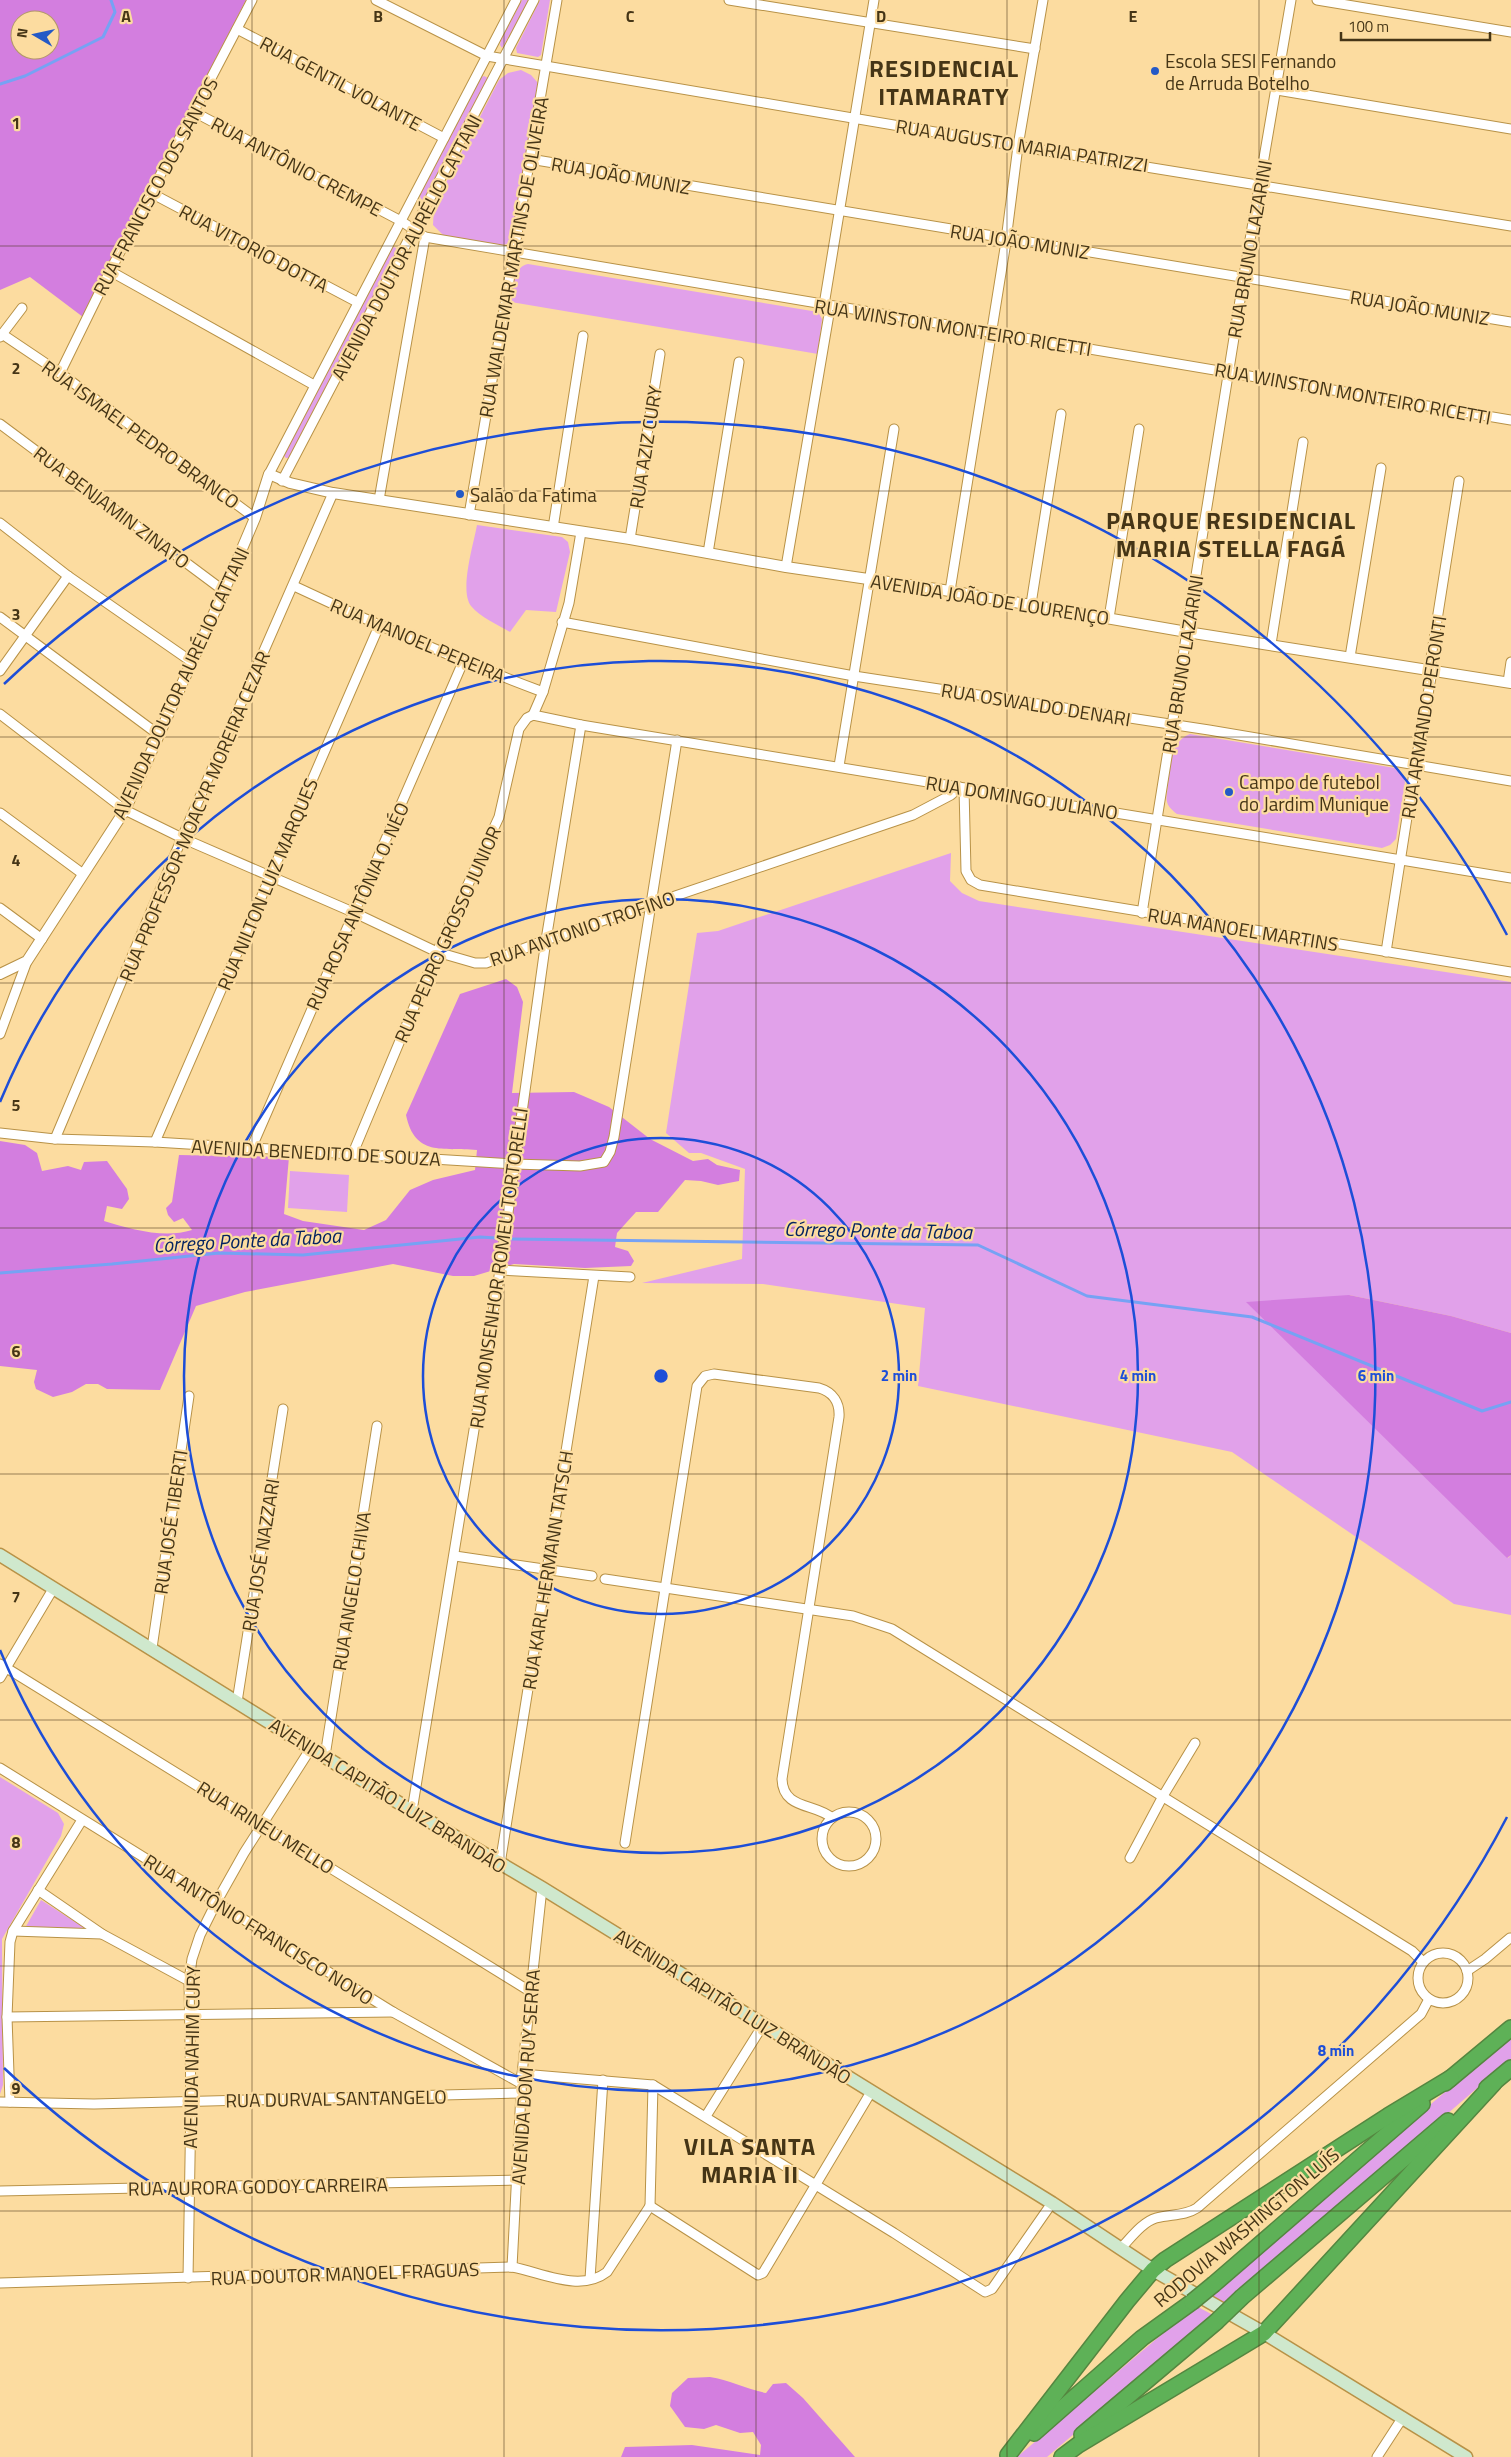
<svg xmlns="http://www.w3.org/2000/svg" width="1511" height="2457" viewBox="0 0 1511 2457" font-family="'Titillium Web',sans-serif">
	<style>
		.green { fill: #e1a1ea }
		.forest { fill: #d37edf; fill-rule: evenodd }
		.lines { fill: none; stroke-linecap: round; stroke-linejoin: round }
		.stream { stroke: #76a2f4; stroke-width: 3 }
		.minor-casing { stroke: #b89247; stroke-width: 11 }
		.tertiary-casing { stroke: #b89247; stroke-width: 12 }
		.secondary-casing { stroke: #b89247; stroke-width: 15 }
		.motorway-casing { stroke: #558640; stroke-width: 18 }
		.minor { stroke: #fff; stroke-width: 9 }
		.tertiary { stroke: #fff; stroke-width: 10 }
		.secondary { stroke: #cfe8cd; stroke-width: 12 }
		.motorway { stroke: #5eb157; stroke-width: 15 }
		.motorway-bridge-casing { stroke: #558640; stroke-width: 18; stroke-linecap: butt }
		.motorway-bridge { stroke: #5eb157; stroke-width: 15 }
		.grid { fill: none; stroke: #453516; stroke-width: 1; stroke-opacity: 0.55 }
		.ring { fill: none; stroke: #1d4ed8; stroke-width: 2.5 }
		.poi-dot { fill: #2459c6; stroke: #fcdca0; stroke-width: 2 }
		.labels { text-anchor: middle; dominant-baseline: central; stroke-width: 4.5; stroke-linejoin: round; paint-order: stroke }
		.poi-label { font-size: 19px; fill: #453516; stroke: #fcdca0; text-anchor: start }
		.street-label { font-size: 19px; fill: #453516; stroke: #fcdca0 }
		.water-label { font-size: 20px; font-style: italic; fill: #062462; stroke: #fcdca0 }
		.district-label { font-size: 24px; font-weight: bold; letter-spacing: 1px; fill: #453516; stroke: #fcdca0 }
		.grid-label { font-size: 16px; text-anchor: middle; font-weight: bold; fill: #453516; stroke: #fcdca0; stroke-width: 4.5; stroke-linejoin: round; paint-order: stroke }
		.centre { fill: #1d4ed8; stroke: #fcdca0; stroke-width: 2.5 }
		.ring-label { font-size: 15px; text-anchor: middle; font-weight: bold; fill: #1d4ed8; stroke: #fcdca0; stroke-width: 4.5; stroke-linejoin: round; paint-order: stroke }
	</style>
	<rect width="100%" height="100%" fill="#fcdca0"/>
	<g class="green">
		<path d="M522 0H530L502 48 500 45 501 40Z"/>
		<path d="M540 0H550L541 55 538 57 517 53 516 48Z"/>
		<path d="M521 70 531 75 538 83 512 236 507 244 499 246 444 236 433 225 434 206 499 80 508 73Z"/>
		<path d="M484 76 488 78 424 201 422 200 419 195 480 78Z"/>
		<path d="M394 247 399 250 292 458H286L283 455 391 248Z"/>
		<path d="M528 264 818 312 822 319 818 354 511 302C514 289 512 267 528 264Z"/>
		<path d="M477 525 562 537 568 542 570 552 556 612 526 610 510 632C498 625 480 617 471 606 459 590 474 543 477 525Z"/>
		<path d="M1190 734 1395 768 1402 774 1405 782 1396 839 1390 845 1382 848 1177 814C1169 808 1165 803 1167 793 1170 773 1168 742 1190 734Z"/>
		<path d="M951 853 950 881 962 893 979 901 1511 982V1333L1451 1316 1349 1295 1508 1558 1511 1555V1615L1454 1604 1232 1452 918 1386 925 1308 763 1284 642 1283 742 1259 745 1169 701 1153H689L666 1133 697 933 718 931Z"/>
		<path d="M290 1171 349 1175 347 1212 288 1208Z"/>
		<path d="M0 1777 58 1813 64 1824 61 1836 2 1939 3 2085 0 2094Z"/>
		<path d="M41 1900 83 1927V1929L25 1928Z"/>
		<path d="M1511 2035V2059L1225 2305 1212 2297 1218 2288Z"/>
		<path d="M1193 2308H1200L1213 2315 1047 2457H1017Z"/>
	</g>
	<g class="forest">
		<path d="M0 0H246L83 317 30 277 0 290ZM20 20H50V50H20Z"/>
		<path d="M506 979 517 987 523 1002 512 1093 574 1092 609 1107 650 1139 693 1161 708 1159 717 1165 740 1170 739 1181 718 1185 701 1181 685 1180 658 1212H636L617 1233 615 1247 628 1251 634 1261 631 1266 585 1268 514 1264 474 1276H453L393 1264 245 1292 196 1306 160 1390 107 1389 98 1384H86L72 1392 53 1397 36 1389 34 1382 37 1370 0 1366V1141L25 1145 37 1153 42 1171 68 1166 81 1170 84 1162 107 1161 127 1189 129 1199 122 1209 107 1206 104 1221C131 1229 164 1239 192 1230L183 1218 174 1222 168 1215 166 1208 172 1202 179 1155 289 1157 284 1214 303 1221 364 1230 386 1220 410 1190 433 1180 475 1170 477 1150C442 1147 415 1157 406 1115L460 994Z"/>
		<path d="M1349 1295 1451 1316 1511 1333V1555L1507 1558 1246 1302Z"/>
		<path d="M710 2377C729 2380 746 2389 766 2393L773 2384 786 2383 803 2398 855 2457H621L625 2447 692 2445 760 2455 761 2445 753 2432 740 2433 716 2425 704 2429 685 2427 670 2406 672 2393 688 2378Z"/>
	</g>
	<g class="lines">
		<g class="stream">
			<path d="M0 84 25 76 103 37 115 12 111 0"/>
			<path d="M512 1239 978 1245 1087 1296 1252 1317 1482 1411 1511 1402"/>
			<path d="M0 1273 112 1264 219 1253 303 1255 480 1237 496 1238"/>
		</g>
		<defs>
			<g id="minor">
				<path d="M376 0 487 56 1029 148 1511 226"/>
				<path d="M729 0 1035 49"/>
				<path d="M1317 0 1511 32"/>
				<path d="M237 29 444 138"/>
				<path d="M1277 90 1511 129"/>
				<path d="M194 112 401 221 425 237 1511 420"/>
				<path d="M530 159 1511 322"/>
				<path d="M151 193 357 302"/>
				<path d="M110 271 314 385"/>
				<path d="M2 334 60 373 255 518"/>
				<path d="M0 337 22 308"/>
				<path d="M60 373 110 271 252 0"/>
				<path d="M0 424 224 591"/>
				<path d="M269 474 516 0"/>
				<path d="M282 481 534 0"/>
				<path d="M379 500 425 237"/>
				<path d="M469 515 557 0"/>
				<path d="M0 523 68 576 192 662"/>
				<path d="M553 528 583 336"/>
				<path d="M630 539 660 354"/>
				<path d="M708 553 739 362"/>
				<path d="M786 567 829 314 824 305 874 0"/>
				<path d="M294 586C376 625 458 660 543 692"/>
				<path d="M950 591 1005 248 1018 146 1043 0"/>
				<path d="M1031 604 1061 414"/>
				<path d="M0 617 159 735"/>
				<path d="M1109 618 1139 429"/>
				<path d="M562 622 854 676 1209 730 1511 781"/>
				<path d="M1271 644 1303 442"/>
				<path d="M1350 657 1381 468"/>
				<path d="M0 671 68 576"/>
				<path d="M1508 682 1511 662"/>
				<path d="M0 714 125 810 182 838 355 913 437 952 475 963H486L546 940 913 815 951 795 960 787"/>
				<path d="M533 715 581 725 1511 878"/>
				<path d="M533 715 543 692 569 603 581 532"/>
				<path d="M839 766 894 429"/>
				<path d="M964 788 966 871 971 880 980 885 1511 972"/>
				<path d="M0 813 83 874"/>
				<path d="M0 908 42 939"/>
				<path d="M1142 913 1245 269 1291 0"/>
				<path d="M1386 952 1415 766 1432 672 1431 658 1459 481"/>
				<path d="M0 1034 27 961"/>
				<path d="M0 1133 55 1139 155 1142 514 1164 580 1166 604 1162 610 1152 614 1137 677 740"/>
				<path d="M55 1139 182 838 333 493"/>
				<path d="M155 1142 379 626"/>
				<path d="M251 1149 463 662"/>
				<path d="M353 1153 437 952 499 817 519 729 527 718 533 715"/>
				<path d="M500 1270 630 1277"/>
				<path d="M455 1556 592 1576"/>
				<path d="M605 1579 853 1616 892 1629 1412 1951 1423 1962"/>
				<path d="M152 1648 189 1396"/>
				<path d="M0 1664 531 1992"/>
				<path d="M0 1678 53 1589"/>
				<path d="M237 1702 283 1409"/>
				<path d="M325 1756 377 1426"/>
				<path d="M0 1768 393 2012 522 2084"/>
				<path d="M412 1811 500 1270 546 940 581 725"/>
				<circle cx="849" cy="1839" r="27"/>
				<path d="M625 1843 697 1386 705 1376 714 1374 819 1388C833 1392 840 1403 839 1417L782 1779C783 1810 815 1803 832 1818"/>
				<path d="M1130 1858 1163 1796 1195 1743"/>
				<path d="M500 1864 594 1276"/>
				<path d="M38 1890 102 1934 189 1981"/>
				<path d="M13 1931 102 1934"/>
				<circle cx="1443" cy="1978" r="25"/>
				<path d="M1467 1971 1485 1959 1510 1938"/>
				<path d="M7 2017 393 2012"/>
				<path d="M522 2074 653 2085 894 2233 985 2292 992 2289 1052 2203"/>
				<path d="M0 2102 94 2104 522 2093"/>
				<path d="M10 2102 7 2017 10 1942 13 1931 82 1820"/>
				<path d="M706 2116 763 2025"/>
				<path d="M0 2191 517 2180"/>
				<path d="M650 2206 653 2085"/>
				<path d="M1120 2249C1130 2239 1142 2222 1156 2218 1170 2214 1185 2216 1197 2208L1421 2014 1429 1999"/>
				<path d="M512 2267 522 2074 542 1888"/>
				<path d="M188 2278 191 2101 189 1981 192 1959 200 1935 217 1901 244 1853 311 1748"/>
				<path d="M590 2279 603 2080"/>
				<path d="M0 2283 512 2267C541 2272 580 2293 607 2272L650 2206 758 2275 763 2273 871 2092"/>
				<path d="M1377 2457 1403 2417"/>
			</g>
			<path id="tertiary" d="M0 974 27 961 125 810 224 591 255 518 269 474 290 483 333 493 630 539 786 567 950 591 1187 632 1511 683"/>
			<path id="secondary" d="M0 1555 412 1811 542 1888 1052 2203 1153 2270 1264 2333 1466 2457"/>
			<g id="motorway">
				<path d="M1445 2083 1511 2028"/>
				<path d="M1487 2088 1511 2068"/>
				<path d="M1214 2284 1422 2104"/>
				<path d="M1242 2297 1448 2121"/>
				<path d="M1034 2433 1142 2338 1192 2302"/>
				<path d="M1082 2435 1216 2322"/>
				<path d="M1008 2455 1127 2301 1153 2270 1165 2260 1388 2116 1451 2078"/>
				<path d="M1062 2457 1078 2445 1264 2333 1494 2083"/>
			</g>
		</defs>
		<use href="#minor" class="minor-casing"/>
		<use href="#tertiary" class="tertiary-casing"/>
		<use href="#secondary" class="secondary-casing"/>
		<use href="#motorway" class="motorway-casing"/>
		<use href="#minor" class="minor"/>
		<use href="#tertiary" class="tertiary"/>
		<use href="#secondary" class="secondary"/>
		<use href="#motorway" class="motorway"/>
		<defs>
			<g id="motorway-bridge">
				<path d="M1192 2302 1214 2284"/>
				<path d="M1216 2322 1242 2297"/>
			</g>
		</defs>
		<use href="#motorway-bridge" class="motorway-bridge-casing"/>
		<use href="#motorway-bridge" class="motorway-bridge"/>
	</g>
	<path class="grid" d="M252 0V2457M504 0V2457M756 0V2457M1007 0V2457M1259 0V2457M0 246H1511M0 491H1511M0 737H1511M0 983H1511M0 1228H1511M0 1474H1511M0 1720H1511M0 1966H1511M0 2211H1511"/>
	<g class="ring">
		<circle cx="661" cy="1376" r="238"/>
		<circle cx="661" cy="1376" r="477"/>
		<path d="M0 1102A715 715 0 1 1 0 1650"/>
		<path d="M1507 1817A954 954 0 0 1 4 2068M4 684A954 954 0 0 1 1507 935"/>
	</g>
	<g class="poi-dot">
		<circle cx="1155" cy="71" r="5"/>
		<circle cx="460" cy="494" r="5"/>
		<circle cx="1229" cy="792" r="5"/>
	</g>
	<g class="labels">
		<g class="poi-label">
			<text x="1165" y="60">Escola SESI Fernando<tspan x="1165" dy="22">de Arruda Botelho</tspan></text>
			<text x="470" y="494">Salão da Fatima</text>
			<text x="1239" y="781">Campo de futebol<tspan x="1239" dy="22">do Jardim Munique</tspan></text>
		</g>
		<g class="street-label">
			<text transform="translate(341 83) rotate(28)">RUA GENTIL VOLANTE</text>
			<text transform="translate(1022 145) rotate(9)">RUA AUGUSTO MARIA PATRIZZI</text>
			<text transform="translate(297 166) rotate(28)">RUA ANTÔNIO CREMPE</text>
			<text transform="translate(621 175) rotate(10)">RUA JOÃO MUNIZ</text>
			<text transform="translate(155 186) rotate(-62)">RUA FRANCISCO DOS SANTOS</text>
			<text transform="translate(1020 241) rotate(9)">RUA JOÃO MUNIZ</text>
			<text transform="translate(406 247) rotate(-62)">AVENIDA DOUTOR AURÉLIO CATTANI</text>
			<text transform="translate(254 248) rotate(28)">RUA VITORIO DOTTA</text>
			<text transform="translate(1249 249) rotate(-80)">RUA BRUNO LAZARINI</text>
			<text transform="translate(513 257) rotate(-80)">RUA WALDEMAR MARTINS DE OLIVEIRA</text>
			<text transform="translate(1420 307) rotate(9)">RUA JOÃO MUNIZ</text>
			<text transform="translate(953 327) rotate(9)">RUA WINSTON MONTEIRO RICETTI</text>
			<text transform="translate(1353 393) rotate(10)">RUA WINSTON MONTEIRO RICETTI</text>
			<text transform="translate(141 434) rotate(36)">RUA ISMAEL PEDRO BRANCO</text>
			<text transform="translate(645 447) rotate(-81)">RUA AZIZ CURY</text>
			<text transform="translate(112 507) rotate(37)">RUA BENJAMIN ZINATO</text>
			<text transform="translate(990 599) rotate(9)">AVENIDA JOÃO DE LOURENÇO</text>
			<text transform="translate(418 640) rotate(23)">RUA MANOEL PEREIRA</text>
			<text transform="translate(1182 664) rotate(-81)">RUA BRUNO LAZARINI</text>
			<text transform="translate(180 683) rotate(-65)">AVENIDA DOUTOR AURÉLIO CATTANI</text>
			<text transform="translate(1036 704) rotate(9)">RUA OSWALDO DENARI</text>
			<text transform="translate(1423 717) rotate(-81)">RUA ARMANDO PERONTI</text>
			<text transform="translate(1022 797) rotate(9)">RUA DOMINGO JULIANO</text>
			<text transform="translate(194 816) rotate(-67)">RUA PROFESSOR MOACYR MOREIRA CEZAR</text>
			<text transform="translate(267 884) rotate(-67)">RUA NILTON LUIZ MARQUES</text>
			<text transform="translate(357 906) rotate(-66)">RUA ROSA ANTÔNIA O. NÉO</text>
			<text transform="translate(582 928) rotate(-19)">RUA ANTONIO TROFINO</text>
			<text transform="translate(1243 929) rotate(9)">RUA MANOEL MARTINS</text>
			<text transform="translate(447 934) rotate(-66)">RUA PEDRO GROSSO JUNIOR</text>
			<text transform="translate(316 1152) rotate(3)">AVENIDA BENEDITO DE SOUZA</text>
			<text transform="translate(498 1268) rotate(-82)">RUA MONSENHOR ROMEU TORTORELLI</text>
			<text transform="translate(170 1522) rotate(-82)">RUA JOSÉ TIBERTI</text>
			<text transform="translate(260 1555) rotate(-81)">RUA JOSÉ NAZZARI</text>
			<text transform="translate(547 1570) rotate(-81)">RUA KARL HERMANN TATSCH</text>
			<text transform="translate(351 1591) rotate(-81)">RUA ANGELO CHIVA</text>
			<text transform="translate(388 1795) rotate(32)">AVENIDA CAPITÃO LUIZ BRANDÃO</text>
			<text transform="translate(266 1827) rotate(32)">RUA IRINEU MELLO</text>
			<text transform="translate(259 1929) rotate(32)">RUA ANTÔNIO FRANCISCO NOVO</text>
			<text transform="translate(733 2006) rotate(32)">AVENIDA CAPITÃO LUIZ BRANDÃO</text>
			<text transform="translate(191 2057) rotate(-89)">AVENIDA NAHIM CURY</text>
			<text transform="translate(525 2077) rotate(-86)">AVENIDA DOM RUY SERRA</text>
			<text transform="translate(336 2098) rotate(-1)">RUA DURVAL SANTANGELO</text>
			<text transform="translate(258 2186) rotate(-1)">RUA AURORA GODOY CARREIRA</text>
			<text transform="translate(1246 2227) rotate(-40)">RODOVIA WASHINGTON LUÍS</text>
			<text transform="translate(345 2273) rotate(-2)">RUA DOUTOR MANOEL FRAGUAS</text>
		</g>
		<g class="water-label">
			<text transform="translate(878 1230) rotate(1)">Córrego Ponte da Taboa</text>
			<text transform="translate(247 1240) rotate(-3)">Córrego Ponte da Taboa</text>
		</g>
		<g class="district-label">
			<text x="944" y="68">RESIDENCIAL<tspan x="944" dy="28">ITAMARATY</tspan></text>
			<text x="1231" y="520">PARQUE RESIDENCIAL<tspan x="1231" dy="28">MARIA STELLA FAGÁ</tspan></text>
			<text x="750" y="2146">VILA SANTA<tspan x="750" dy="28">MARIA II</tspan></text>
		</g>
	</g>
	<g class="grid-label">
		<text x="126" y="22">A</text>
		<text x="378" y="22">B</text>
		<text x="630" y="22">C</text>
		<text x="881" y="22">D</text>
		<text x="1133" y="22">E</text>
		<text x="16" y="129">1</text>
		<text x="16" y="374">2</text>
		<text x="16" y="620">3</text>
		<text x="16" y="866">4</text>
		<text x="16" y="1111">5</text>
		<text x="16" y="1357">6</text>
		<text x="16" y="1603">7</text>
		<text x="16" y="1848">8</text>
		<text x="16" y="2094">9</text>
	</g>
	<circle cx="661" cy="1376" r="8" class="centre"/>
	<g class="ring-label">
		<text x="899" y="1381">2 min</text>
		<text x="1138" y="1381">4 min</text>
		<text x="1376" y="1381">6 min</text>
		<text x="1336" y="2056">8 min</text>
	</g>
	<g transform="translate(35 35) rotate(279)"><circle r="24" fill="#fcdca0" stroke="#b39969"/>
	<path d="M0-4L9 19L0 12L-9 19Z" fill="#2459c6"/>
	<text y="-8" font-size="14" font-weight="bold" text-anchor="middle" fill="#453516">N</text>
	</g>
	<path d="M1341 32v8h149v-8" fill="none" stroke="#453516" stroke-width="2.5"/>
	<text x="1348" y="32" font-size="15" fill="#453516" stroke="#fcdca0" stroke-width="4" paint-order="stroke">100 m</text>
</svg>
